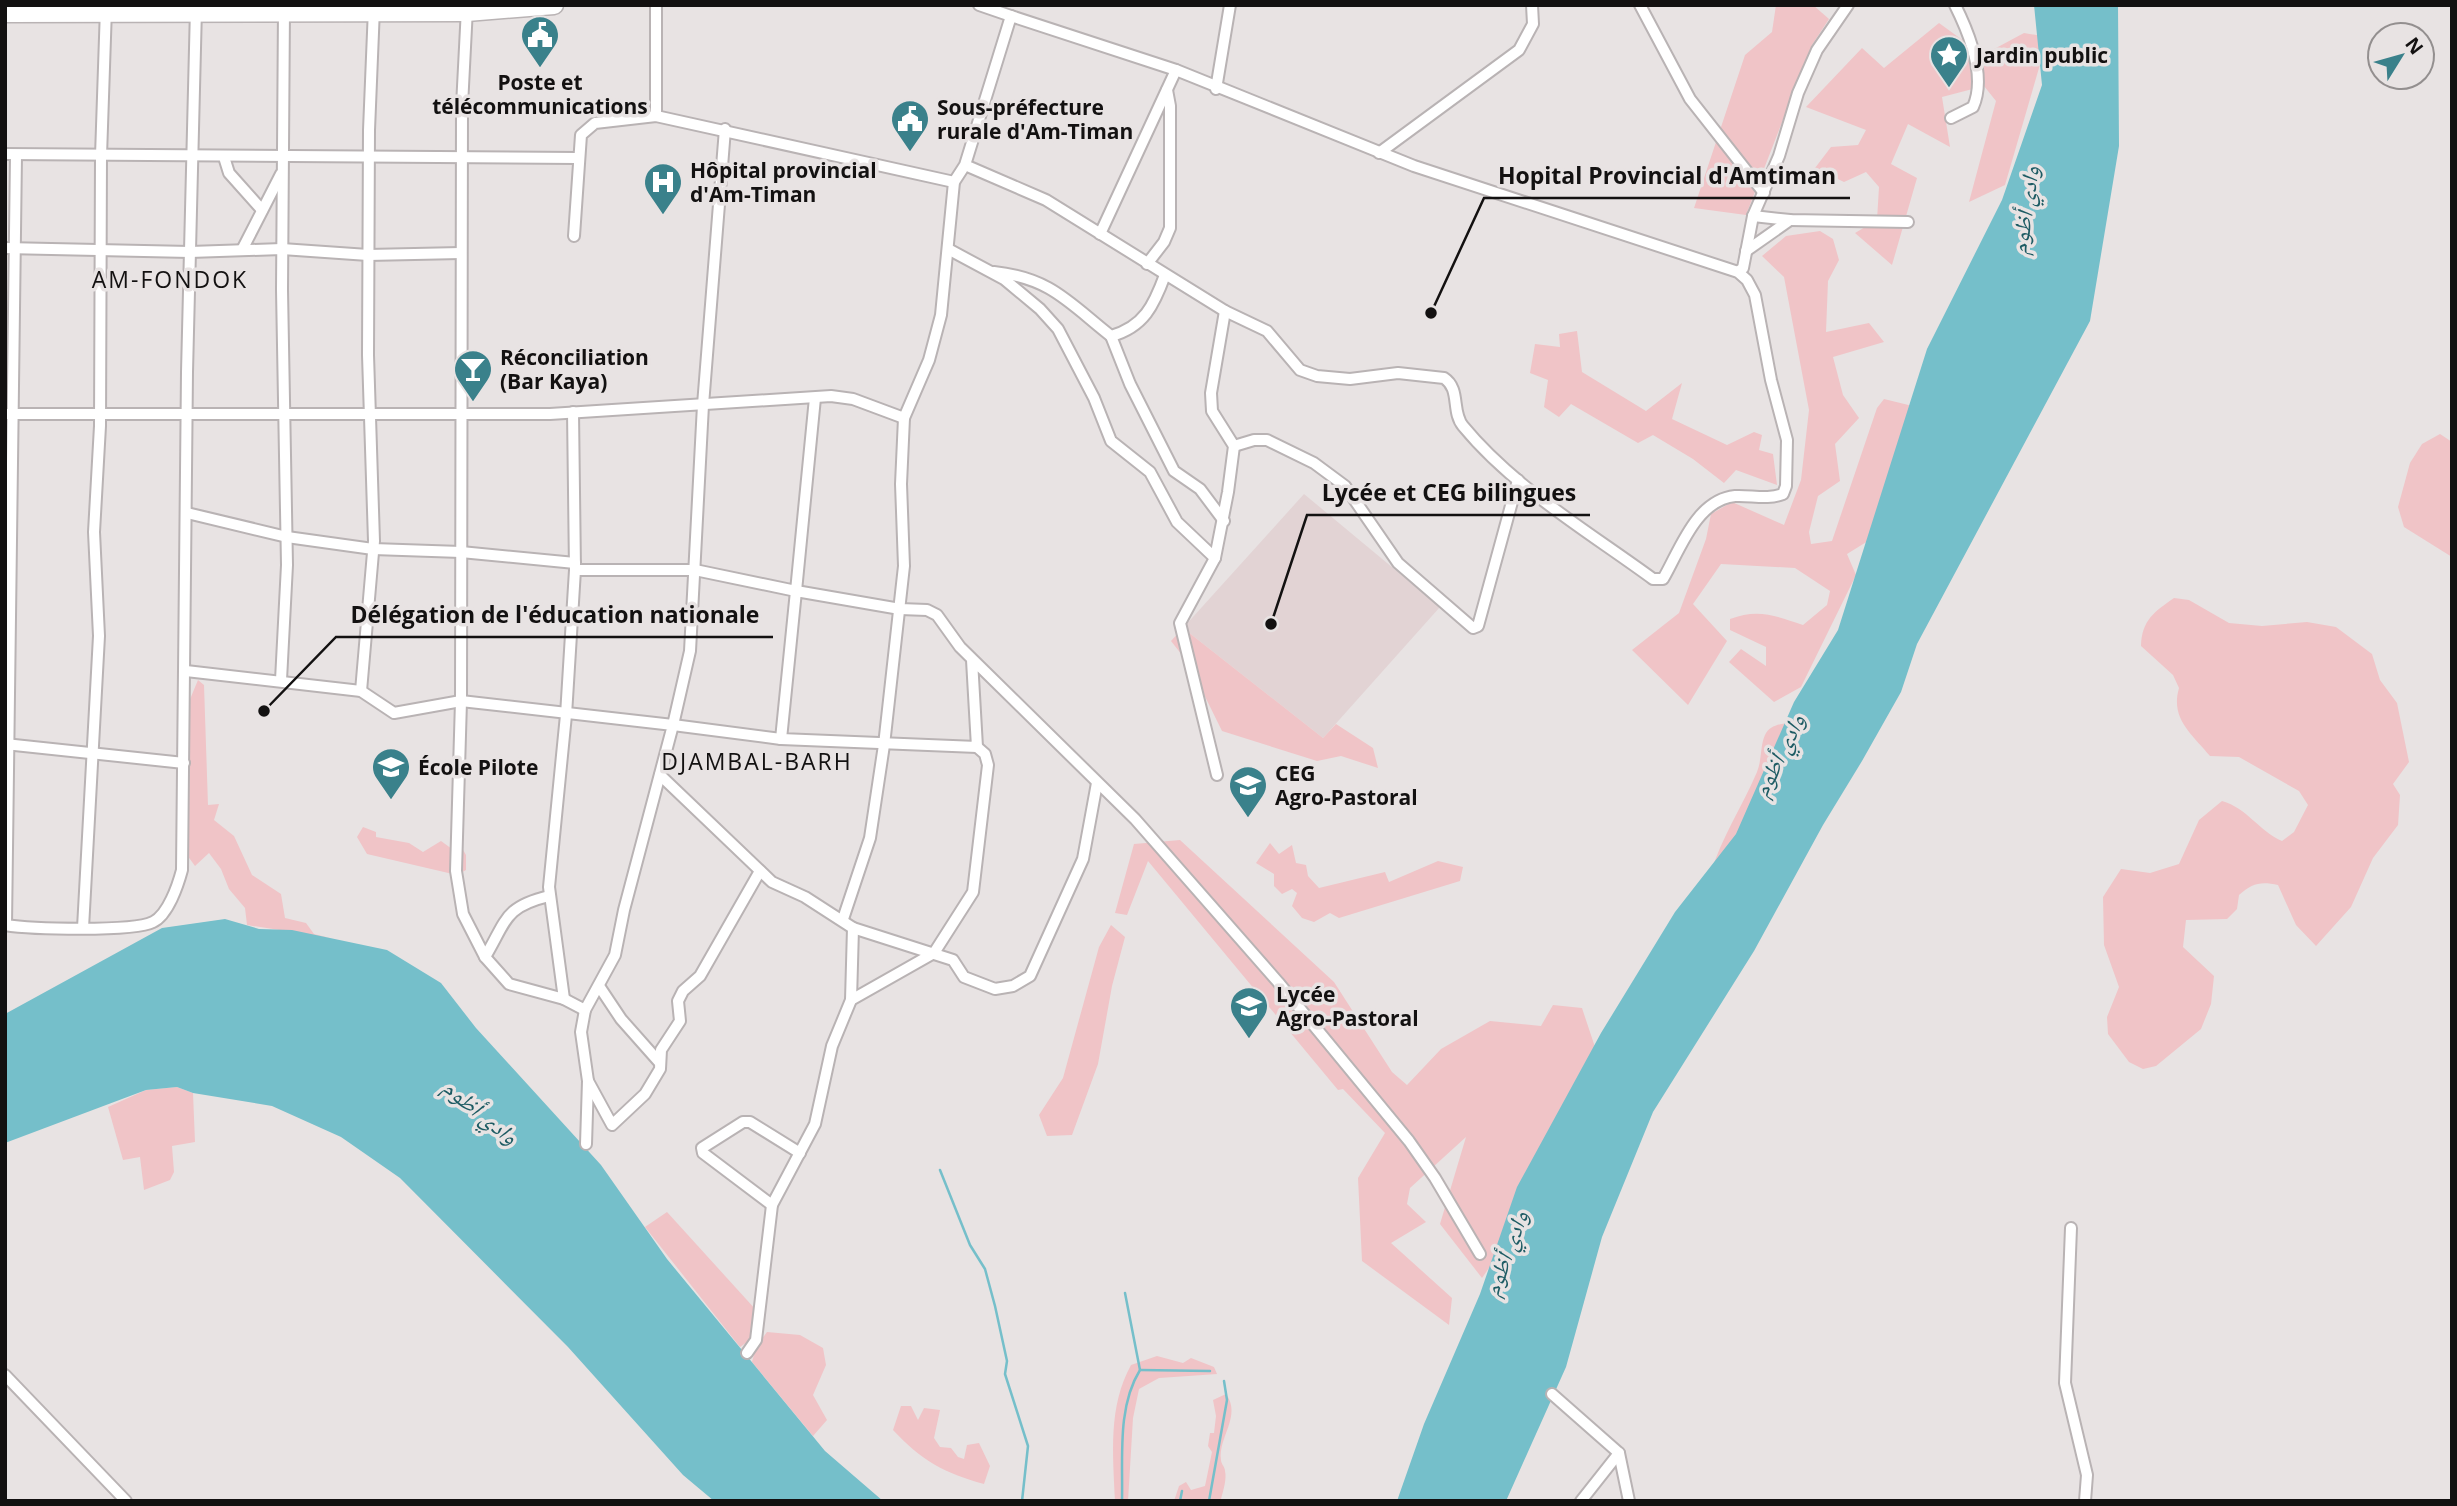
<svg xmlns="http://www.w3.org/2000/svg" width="2457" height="1506" viewBox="0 0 2457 1506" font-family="'Open Sans','Noto Naskh Arabic',sans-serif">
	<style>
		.built { fill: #e2d3d4 }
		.green { fill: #f0c4c7 }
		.water { fill: #75bfca }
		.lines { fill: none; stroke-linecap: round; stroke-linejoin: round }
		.stream { stroke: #75bfca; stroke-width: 2.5 }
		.minor-casing { stroke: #b9b3b4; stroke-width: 14 }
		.primary-casing { stroke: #b9b3b4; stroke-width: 21 }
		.minor { stroke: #fff; stroke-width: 10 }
		.primary { stroke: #fff; stroke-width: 18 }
		.labels { text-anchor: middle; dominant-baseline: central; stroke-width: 7; stroke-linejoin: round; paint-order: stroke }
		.poi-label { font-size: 21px; font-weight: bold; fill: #131111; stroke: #e8e3e3; text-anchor: start }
		.water-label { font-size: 23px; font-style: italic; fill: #1d5b63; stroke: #e8e3e3 }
		.neighbourhood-label { font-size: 23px; letter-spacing: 2px; fill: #131111; stroke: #e8e3e3 }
		.leader { fill: none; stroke: #131111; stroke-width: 2.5 }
		.callout-dot { fill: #131111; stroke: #e8e3e3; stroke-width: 2.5 }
		.callout-label { font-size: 23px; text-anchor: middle; font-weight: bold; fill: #131111; stroke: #e8e3e3; stroke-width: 7; stroke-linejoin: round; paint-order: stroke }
	</style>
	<rect width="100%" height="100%" fill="#e8e3e3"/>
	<path class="built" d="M1304 494 1440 607 1323 738 1183 628Z"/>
	<g class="green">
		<path d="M1776 5H1813L1829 19 1812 45 1746 215 1694 208 1745 55 1772 32Z"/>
		<path d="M1939 23 1983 55 2024 33 2048 37 2005 185 1969 202 1996 101 1984 86 1942 97 1950 147 1908 124 1891 164 1917 178 1892 265 1855 233 1877 220 1879 187 1866 172 1844 182 1815 168 1831 147 1858 145 1866 130 1806 107 1862 48 1884 68Z"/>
		<path d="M1820 231 1833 239 1839 260 1828 281 1826 332 1869 323 1884 342 1833 357 1843 395 1859 418 1835 444 1840 481 1818 496 1809 532 1811 544 1832 541 1877 408 1884 399 1933 411 1876 536 1847 554 1856 575 1801 687 1774 702 1729 662 1741 649 1766 666V647L1730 630V619C1758 608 1776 616 1803 625L1827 605 1830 591 1795 568 1721 564 1693 604 1727 641 1688 705 1632 650 1679 613 1706 539 1711 514 1732 502 1784 525 1801 480 1809 410 1784 277 1762 256 1786 236Z"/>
		<path d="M1577 331 1582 372 1646 411 1682 383 1672 419 1727 445 1754 432 1762 435 1759 450 1773 454 1777 485 1736 470 1724 483 1693 459 1653 435 1638 443 1571 404 1559 417 1544 407 1548 380 1530 373 1535 344 1560 347 1559 334Z"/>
		<path d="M2440 434 2452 442V557L2404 527 2398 507 2410 463 2422 444Z"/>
		<path d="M2174 598 2189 600 2229 623 2262 626 2307 622 2336 627 2372 654 2380 680 2397 703 2409 762 2393 784 2400 795 2398 825 2373 858 2351 907 2316 946 2296 925 2278 885C2261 881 2252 883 2239 895L2237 909 2227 919 2186 920 2183 947 2214 976 2211 1004 2201 1029 2156 1066 2143 1069 2129 1062 2108 1034 2107 1017 2119 987 2104 945 2103 897 2121 869 2150 873 2179 864 2199 820 2222 801C2247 808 2259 831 2282 841L2294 832 2308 805 2299 791 2239 757 2210 756C2192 734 2170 719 2179 688L2173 675 2141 646C2142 620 2154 612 2174 598Z"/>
		<path d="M1183 628 1323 738 1336 724 1373 748 1378 768 1341 756 1317 761 1222 731 1189 664 1171 641Z"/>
		<path d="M198 680 204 685 208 805 219 804 214 820 234 836 252 875 281 894 285 918 306 923 314 934 330 938 247 925 245 908 229 889 221 869 209 853 195 866 187 855 186 709Z"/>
		<path d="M1793 722 1775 788 1710 875C1721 838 1742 807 1757 772 1762 760 1760 746 1765 735 1770 724 1783 724 1793 722Z"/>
		<path d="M363 827 376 832V837L409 843 423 852 441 841 452 849 462 848 466 855V870L457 875 367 854 357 837Z"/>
		<path d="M1180 840 1334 982 1392 1072 1407 1085 1441 1049 1490 1021 1541 1026 1553 1005 1582 1008 1595 1047 1500 1252 1482 1278 1440 1224 1466 1137 1410 1188 1407 1204 1426 1222 1391 1243 1452 1298 1449 1325 1362 1261 1358 1178 1385 1133 1343 1089 1338 1090 1148 861 1127 915 1115 913 1134 844Z"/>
		<path d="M1270 843 1279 854 1292 845 1296 863 1306 865 1308 876 1319 888 1385 872 1389 882 1438 861 1463 867 1460 881 1339 918 1330 913 1314 922 1302 918 1292 906 1297 893 1292 889 1282 894 1274 886V874L1256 863Z"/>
		<path d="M1111 925 1125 937 1112 986 1098 1064 1072 1135 1047 1136 1039 1115 1063 1078 1099 947Z"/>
		<path d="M177 1087 193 1093 195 1142 172 1146 174 1172 170 1180 144 1190 140 1157 123 1160 108 1107 146 1090Z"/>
		<path d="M667 1212 756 1310 753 1338 740 1347 645 1227Z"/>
		<path d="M767 1332 800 1335 823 1348 826 1365 813 1395 827 1420 813 1436 752 1362 756 1347Z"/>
		<path d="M1157 1356 1183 1363 1191 1358 1214 1367 1217 1374 1159 1378 1139 1389 1133 1418 1128 1501H1115C1113 1453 1108 1407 1131 1365Z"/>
		<path d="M1226 1394C1242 1416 1218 1437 1221 1460 1221 1464 1225 1467 1225 1471 1227 1479 1223 1491 1221 1499L1174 1501 1179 1486 1186 1482 1191 1490 1205 1486 1212 1452 1208 1446 1210 1433H1214L1216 1416 1213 1400Z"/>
		<path d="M901 1406H911L918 1420 924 1408 940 1410 934 1438 940 1447 951 1448 958 1457 964 1459 967 1445 979 1443 990 1466 984 1484C944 1473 922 1461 893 1430Z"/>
	</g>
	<g class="water">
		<path d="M2034 5H2118L2119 146 2090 321 1917 644 1901 692 1862 761 1823 825 1754 951 1653 1112 1602 1237 1566 1367 1506 1501H1397L1424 1424 1480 1294 1517 1187 1601 1033 1675 912 1736 834 1794 702 1838 630 1927 349 2002 200 2042 85Z"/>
		<path d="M225 919 259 929 292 930 387 950 441 983 476 1028 601 1165 667 1259 825 1451 883 1501H714L683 1475 568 1347 400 1178 341 1137 272 1106 193 1093 177 1087 146 1090 5 1143V1014L162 928Z"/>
	</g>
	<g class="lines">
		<g class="stream">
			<path d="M940 1170 970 1245 985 1269 995 1306 1007 1361 1005 1374 1028 1446 1022 1501"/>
			<path d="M1140 1370 1210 1371"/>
			<path d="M1122 1501C1123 1458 1117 1407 1140 1370L1125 1293"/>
			<path d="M1180 1501 1182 1491"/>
			<path d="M1209 1501 1227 1400 1224 1381"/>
		</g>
		<defs>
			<g id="minor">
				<path d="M656 5V116"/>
				<path d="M979 5 1011 16"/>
				<path d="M1640 5 1690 99 1764 193"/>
				<path d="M467 8 462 106 461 701 456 871 463 914 485 957 509 984 564 999 549 887 566 715 575 570 573 412"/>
				<path d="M1216 89 1230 5"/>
				<path d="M1951 118 1973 107C1987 76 1969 33 1955 5"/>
				<path d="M725 129 703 405 690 651 673 725 781 739"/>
				<path d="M1379 153 1519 50 1533 24 1532 5"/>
				<path d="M5 154 577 158"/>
				<path d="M224 157 229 173 262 210"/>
				<path d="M1753 216 1790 220 1908 222"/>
				<path d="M1100 234 1176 70"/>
				<path d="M574 236 581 135 595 123 656 116 954 182"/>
				<path d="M5 248 190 252 282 249 368 255 461 253"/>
				<path d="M948 249 1004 279 1040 309 1058 329 1094 398 1111 441 1150 472 1177 522 1215 558"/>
				<path d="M242 250 281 174"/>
				<path d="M1746 251 1790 220"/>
				<path d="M1147 264 1164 242 1170 228V106L1167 90"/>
				<path d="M994 272C1051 278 1069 303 1111 336 1144 327 1154 305 1165 275"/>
				<path d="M1738 272 1743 268 1753 216 1779 156 1798 93 1817 50 1848 5"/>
				<path d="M1111 336 1130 384 1174 471 1200 489 1224 521"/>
				<path d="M5 414H550L831 396 853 399 904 418 929 360 941 315 954 182 965 165 1011 16 1176 70 1414 166 1738 272 1747 280 1755 295 1771 380 1787 440 1786 486 1783 494C1767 500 1751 495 1735 496 1696 500 1680 550 1663 579H1653C1589 532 1514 488 1463 426 1451 412 1461 389 1444 378L1398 373 1350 379 1317 376 1300 370 1267 331 1225 311 1046 200 965 165"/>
				<path d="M1234 446 1254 440H1267L1314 463 1345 486 1398 563 1473 628 1478 626 1518 480"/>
				<path d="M187 513 287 537 373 549 461 552 575 563"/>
				<path d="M575 570H695L796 591 815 398"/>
				<path d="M972 660 977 747 781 739 796 591 900 609 927 610 937 615 960 647 1135 819 1278 982 1409 1141 1435 1178 1480 1254"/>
				<path d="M186 671 361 691 394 713 461 701 673 725 624 910 615 955 585 1010 564 999"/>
				<path d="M281 680 287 565 282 290 284 8"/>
				<path d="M361 691 374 541 368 355 369 130 374 8"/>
				<path d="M5 744 184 763"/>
				<path d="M660 775 772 882 805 897 853 928 851 1000"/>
				<path d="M1217 775 1180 623 1215 558 1228 492 1234 446 1212 411 1211 393 1225 311"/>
				<path d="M843 919 870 838 884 745 904 566 901 484 904 418"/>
				<path d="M5 925C30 929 133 932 153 922 168 915 178 885 182 870L187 372 196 8"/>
				<path d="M6 925 16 155"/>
				<path d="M83 928 99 636 94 532 100 426 101 156 106 8"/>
				<path d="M853 928 953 960 964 977 995 989 1013 986 1030 976 1083 859 1097 783"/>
				<path d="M485 957C507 920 504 907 549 896"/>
				<path d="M599 986 621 1019 660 1063"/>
				<path d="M585 1010 581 1032 588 1081 586 1144"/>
				<path d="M588 1081 612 1125 645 1094 660 1069 661 1050 680 1021 678 1001 683 991 700 976 760 871"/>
				<path d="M772 1205 703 1153 702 1148 743 1122H750L800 1153"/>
				<path d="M2071 1228 2065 1383 2087 1475 2085 1501"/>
				<path d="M747 1353 756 1340 772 1205 815 1124 832 1046 851 1000 934 953 973 892 988 765 985 754 977 747"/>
				<path d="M5 1375 126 1501"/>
				<path d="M1552 1394 1619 1453 1581 1501"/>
				<path d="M1619 1453 1629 1501"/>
			</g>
			<path id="primary" d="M5 13 467 12 554 5"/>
		</defs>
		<use href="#minor" class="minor-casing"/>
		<use href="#primary" class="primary-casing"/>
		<use href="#minor" class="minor"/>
		<use href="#primary" class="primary"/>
	</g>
	<defs>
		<symbol id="civic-pin" viewBox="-11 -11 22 30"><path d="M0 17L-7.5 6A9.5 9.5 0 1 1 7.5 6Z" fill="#3a818b" stroke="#e8e3e3"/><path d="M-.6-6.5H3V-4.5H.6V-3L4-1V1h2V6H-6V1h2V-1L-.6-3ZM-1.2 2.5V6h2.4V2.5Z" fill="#fff"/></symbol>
		<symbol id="sight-pin" viewBox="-11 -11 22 30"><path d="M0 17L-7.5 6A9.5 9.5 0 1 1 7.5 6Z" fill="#3a818b" stroke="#e8e3e3"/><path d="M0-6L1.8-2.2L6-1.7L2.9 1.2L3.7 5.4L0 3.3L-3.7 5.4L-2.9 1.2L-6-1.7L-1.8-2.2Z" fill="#fff"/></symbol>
		<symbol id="hospital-pin" viewBox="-11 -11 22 30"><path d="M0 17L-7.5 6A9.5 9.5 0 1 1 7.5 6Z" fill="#3a818b" stroke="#e8e3e3"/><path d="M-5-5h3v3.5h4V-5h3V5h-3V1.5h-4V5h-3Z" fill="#fff"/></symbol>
		<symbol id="bar-pin" viewBox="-11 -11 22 30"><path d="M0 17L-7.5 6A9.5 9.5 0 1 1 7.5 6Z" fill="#3a818b" stroke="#e8e3e3"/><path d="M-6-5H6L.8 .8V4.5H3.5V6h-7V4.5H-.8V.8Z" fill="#fff"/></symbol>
		<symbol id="school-pin" viewBox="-11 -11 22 30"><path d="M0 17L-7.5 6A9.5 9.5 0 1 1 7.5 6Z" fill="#3a818b" stroke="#e8e3e3"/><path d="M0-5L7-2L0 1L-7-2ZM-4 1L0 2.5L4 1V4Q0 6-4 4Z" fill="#fff"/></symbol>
		<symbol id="university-pin" viewBox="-11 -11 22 30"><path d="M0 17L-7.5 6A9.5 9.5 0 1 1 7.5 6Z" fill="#3a818b" stroke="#e8e3e3"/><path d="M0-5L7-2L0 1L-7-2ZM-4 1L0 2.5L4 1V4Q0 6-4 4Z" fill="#fff"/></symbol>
	</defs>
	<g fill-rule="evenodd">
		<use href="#civic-pin" x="518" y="13" width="44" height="60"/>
		<use href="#sight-pin" x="1927" y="33" width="44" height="60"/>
		<use href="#civic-pin" x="888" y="97" width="44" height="60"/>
		<use href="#hospital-pin" x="641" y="160" width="44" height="60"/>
		<use href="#bar-pin" x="451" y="347" width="44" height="60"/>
		<use href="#school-pin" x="369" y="745" width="44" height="60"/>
		<use href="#university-pin" x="1226" y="763" width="44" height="60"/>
		<use href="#university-pin" x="1227" y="984" width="44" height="60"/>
	</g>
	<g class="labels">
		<g class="poi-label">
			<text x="1976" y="55">Jardin public</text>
			<text x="540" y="82" text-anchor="middle">Poste et<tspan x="540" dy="24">télécommunications</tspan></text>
			<text x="937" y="107">Sous-préfecture<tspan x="937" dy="24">rurale d'Am-Timan</tspan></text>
			<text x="690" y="170">Hôpital provincial<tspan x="690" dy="24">d'Am-Timan</tspan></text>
			<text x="500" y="357">Réconciliation<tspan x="500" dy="24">(Bar Kaya)</tspan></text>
			<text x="418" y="767">École Pilote</text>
			<text x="1275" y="773">CEG<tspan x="1275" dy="24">Agro-Pastoral</tspan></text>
			<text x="1276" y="994">Lycée<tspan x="1276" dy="24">Agro-Pastoral</tspan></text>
		</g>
		<g class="water-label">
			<text transform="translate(2024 210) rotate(-82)">وادي أظوم</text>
			<text transform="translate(1778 755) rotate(-64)">وادي أظوم</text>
			<text transform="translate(481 1111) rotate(39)">وادي أظوم</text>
			<text transform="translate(1505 1253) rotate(-70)">وادي أظوم</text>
		</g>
		<g class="neighbourhood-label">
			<text x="170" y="279">AM-FONDOK</text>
			<text x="757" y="761">DJAMBAL-BARH</text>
		</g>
	</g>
	<path class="leader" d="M1431 313L1484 198H1850M1271 624L1307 515H1590M264 711L336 637H773"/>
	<g class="callout-dot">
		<circle cx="1431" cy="313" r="7"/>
		<circle cx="1271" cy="624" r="7"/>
		<circle cx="264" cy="711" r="7"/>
	</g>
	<g class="callout-label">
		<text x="1667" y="184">Hopital Provincial d'Amtiman</text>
		<text x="1449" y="501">Lycée et CEG bilingues</text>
		<text x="555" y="623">Délégation de l'éducation nationale</text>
	</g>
	<rect width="2457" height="1506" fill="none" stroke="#131111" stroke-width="14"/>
	<g transform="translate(2401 56) rotate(53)"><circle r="33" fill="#e8e3e3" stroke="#938f8f" stroke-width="2"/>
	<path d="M0-5L12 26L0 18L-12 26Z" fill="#3a818b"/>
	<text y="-10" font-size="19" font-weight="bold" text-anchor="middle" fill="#131111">N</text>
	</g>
</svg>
